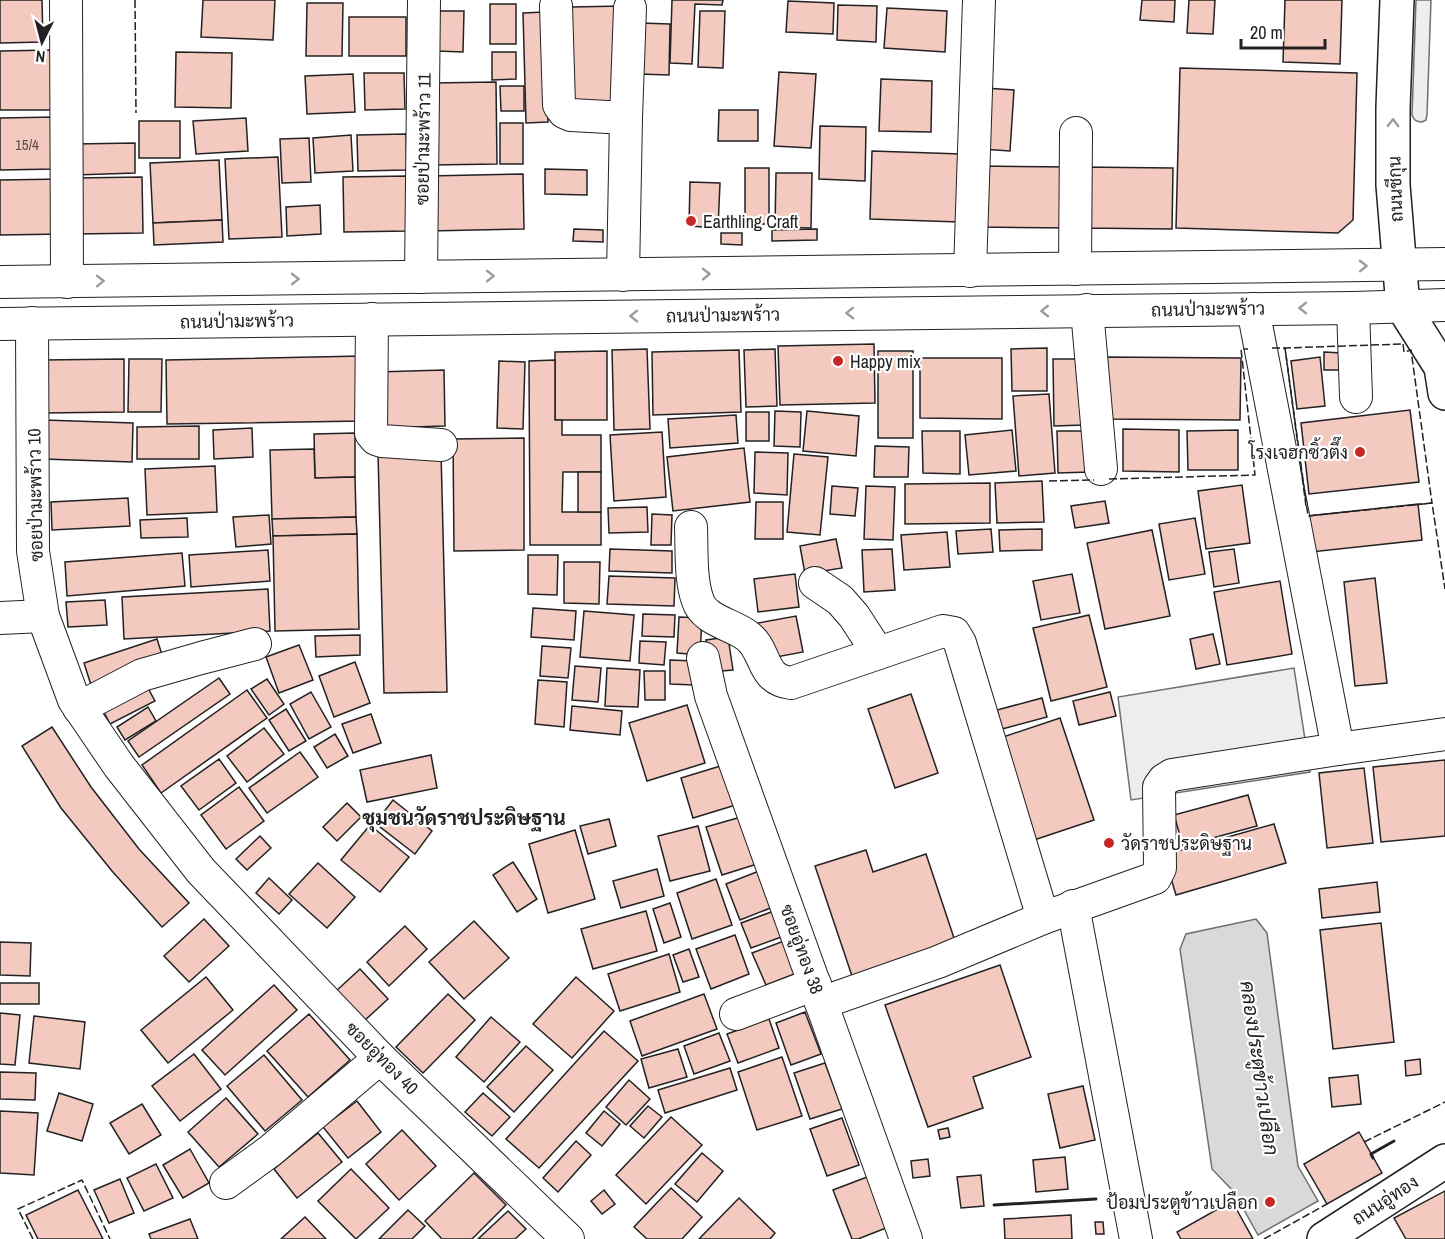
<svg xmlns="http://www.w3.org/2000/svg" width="1445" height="1239" viewBox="0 0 1445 1239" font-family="'Archivo Narrow',Sarabun,sans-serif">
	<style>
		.green { fill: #eee; stroke: #6f6f6f; stroke-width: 1.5 }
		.parking { fill: #ededed; stroke: #6f6f6f; stroke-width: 1.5 }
		.water { fill: #d9d9d9; stroke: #6f6f6f; stroke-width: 1.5 }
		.building { fill: #f3c9c0; stroke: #222; stroke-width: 1.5 }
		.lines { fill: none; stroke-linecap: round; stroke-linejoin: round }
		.minor-casing { stroke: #222; stroke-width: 34 }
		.major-casing { stroke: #222; stroke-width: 36 }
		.minor { stroke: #fff; stroke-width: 32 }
		.major { stroke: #fff; stroke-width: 33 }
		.fence { stroke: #222; stroke-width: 1.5; stroke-dasharray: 8 3; stroke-linecap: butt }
		.wall { stroke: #222; stroke-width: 3 }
		.oneway { stroke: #9c9c9c }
		.poi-dot { fill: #c62828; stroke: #fff; stroke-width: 2 }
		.labels { text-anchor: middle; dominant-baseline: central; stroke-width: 4.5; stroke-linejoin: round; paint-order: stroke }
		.number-label { font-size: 15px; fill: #564c4a }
		.street-label { font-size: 18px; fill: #222; stroke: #fff }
		.poi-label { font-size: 18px; fill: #222; stroke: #fff; text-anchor: start }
		.neighbourhood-label { font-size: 20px; font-weight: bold; fill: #222; stroke: #fff }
		.water-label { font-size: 20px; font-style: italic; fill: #222; stroke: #fff }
	</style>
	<rect width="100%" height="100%" fill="#fff"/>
	<path class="green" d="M1416 0H1431L1427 115 1426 120 1422 122C1416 122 1414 120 1412 115Z"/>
	<path class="parking" d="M1294 668 1310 772 1131 800 1118 697Z"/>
	<path class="water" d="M1256 919 1267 933 1298 1166 1318 1201 1258 1235 1234 1192 1212 1169 1180 949 1186 934Z"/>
	<g class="building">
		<path d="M0 0H42L43 42 0 43Z"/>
		<path d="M203 0H275L273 40 201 37Z"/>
		<path d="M672 0H723L722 5 695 4 692 64 670 63Z"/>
		<path d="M1142 0H1175L1174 22 1140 20Z"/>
		<path d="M1189 0H1215L1213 34 1187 33Z"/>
		<path d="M1285 0H1342L1340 64 1283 62Z"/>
		<path d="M788 1 834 3 833 34 786 32Z"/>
		<path d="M307 3H343L342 56H306Z"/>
		<rect x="490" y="4" width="26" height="40"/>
		<path d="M838 5 877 6 876 42 837 40Z"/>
		<path d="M622 6 623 102 573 103 571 7Z"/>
		<path d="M887 8 947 11 945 52 884 48Z"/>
		<path d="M437 11H464L463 52 437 51Z"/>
		<path d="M700 11H725L723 68 698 67Z"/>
		<path d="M544 12 548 122 526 123 523 13Z"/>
		<rect x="349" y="17" width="57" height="39"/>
		<path d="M640 23 670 24 669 75 638 74Z"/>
		<path d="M52 50 53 110H0V51Z"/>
		<path d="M176 52 232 53 231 108 175 107Z"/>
		<path d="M492 52H516V79L492 80Z"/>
		<path d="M1180 68 1357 73 1353 220 1338 233 1176 228Z"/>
		<path d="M779 72 816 74 811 148 774 146Z"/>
		<path d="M364 73H404L405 109 365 110Z"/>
		<path d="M353 74 355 112 307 114 305 76Z"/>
		<path d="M881 79 932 81 931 132 879 131Z"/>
		<path d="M496 82 497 164 431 165V83Z"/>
		<path d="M500 86H524V111H501Z"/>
		<path d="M985 88 1014 90 1010 151 981 149Z"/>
		<path d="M719 110H758V141H718Z"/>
		<path d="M55 117V169L0 170V118Z"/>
		<path d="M246 118 248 151 196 154 193 121Z"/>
		<rect x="139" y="121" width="41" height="37"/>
		<rect x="500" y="123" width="23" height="41"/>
		<path d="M820 126 866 127 865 181 819 179Z"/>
		<path d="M406 134 407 170 358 171 357 135Z"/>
		<path d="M351 135 353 171 315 173 313 138Z"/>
		<path d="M309 138 311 182 282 183 280 139Z"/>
		<path d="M135 143V173L75 175 74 144Z"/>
		<path d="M872 151 961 154 959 222 870 219Z"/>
		<path d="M278 157 282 237 229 239 225 159Z"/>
		<path d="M219 160 222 220 153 223 150 163Z"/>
		<path d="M978 166 1070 167V228L978 227Z"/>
		<path d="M1080 167 1173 168 1172 229 1080 228Z"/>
		<rect x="745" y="168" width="24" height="56"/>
		<path d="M545 169 587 170V195L545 194Z"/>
		<path d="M776 173H812L811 228 775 227Z"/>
		<path d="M523 174 524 229 429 231 428 176Z"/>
		<path d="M407 176 408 231 344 232 343 177Z"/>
		<path d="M142 177 143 233 76 234 75 178Z"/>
		<path d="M63 179 64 234 0 235V180Z"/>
		<path d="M690 182 720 183 718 228 689 226Z"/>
		<path d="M320 205 321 234 287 236 286 207Z"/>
		<path d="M222 220 223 242 154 245 153 223Z"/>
		<path d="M574 229 603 230V242L573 241Z"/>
		<path d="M817 229V240L772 241V230Z"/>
		<path d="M721 233H742V245L721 244Z"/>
		<path d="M874 344 875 403 780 405 778 346Z"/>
		<path d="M1047 348V391H1012L1011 349Z"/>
		<path d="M647 349 650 429 614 430 612 350Z"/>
		<path d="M775 349 777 406 746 407 744 350Z"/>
		<path d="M739 350 741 412 653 415 652 352Z"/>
		<path d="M607 351V420H555V352Z"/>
		<rect x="878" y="351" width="35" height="87"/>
		<path d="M1324 352 1342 353V370H1324Z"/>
		<path d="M361 356 362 421 167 424 166 360Z"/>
		<path d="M1102 357 1241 358 1240 420 1102 419Z"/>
		<path d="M1320 357 1325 406 1297 409 1291 361Z"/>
		<path d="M920 358H1002V419L920 418Z"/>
		<path d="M124 359V412L43 413V360Z"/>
		<path d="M129 359H162L161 412H128Z"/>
		<path d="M1053 359H1083L1084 425 1054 426Z"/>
		<path d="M555 360V420H562V435H601V472H563L562 512H601V545H530L529 361Z"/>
		<path d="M499 361 525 362 523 429 497 428Z"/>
		<path d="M444 370 445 426 378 428 376 372Z"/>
		<path d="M1049 394 1055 473 1019 476 1013 396Z"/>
		<path d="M1410 410 1419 482 1309 494 1301 423Z"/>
		<path d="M775 411 801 412 800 447 774 446Z"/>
		<path d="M807 411 859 416 856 456 803 451Z"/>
		<rect x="746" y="412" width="23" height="29"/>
		<path d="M736 415 738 443 670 448 668 419Z"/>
		<path d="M44 420 133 423 132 462 43 459Z"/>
		<path d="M199 426V459H137V427Z"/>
		<path d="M252 428 253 457 214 459 213 430Z"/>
		<path d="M1123 429 1179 430V472L1123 471Z"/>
		<path d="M1012 430 1016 471 969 475 965 435Z"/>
		<path d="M1238 430V470H1188L1187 431Z"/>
		<path d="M922 431H960V474L923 473Z"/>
		<path d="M1057 431H1089L1090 472 1058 473Z"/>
		<path d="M662 432 666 497 614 501 610 435Z"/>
		<path d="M355 433V477L315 478 314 434Z"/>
		<path d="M524 438V550L454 551 453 439Z"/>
		<path d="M875 446 909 447 908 477H874Z"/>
		<path d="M744 448 750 502 673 511 667 457Z"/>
		<path d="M314 449 315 478 355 477 356 517 272 519 270 450Z"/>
		<path d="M441 452 447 692 384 693 378 453Z"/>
		<path d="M755 452 788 453 787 495 754 493Z"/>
		<path d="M794 454 828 457 820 535 787 532Z"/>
		<path d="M215 466 217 512 147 515 145 469Z"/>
		<rect x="578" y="472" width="23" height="40"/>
		<path d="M1042 481 1044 522 997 523 995 483Z"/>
		<path d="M990 483V523L905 524V484Z"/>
		<path d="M1242 485 1250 543 1206 549 1198 491Z"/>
		<path d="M832 486 858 488 855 516 830 514Z"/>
		<path d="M866 486 895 487 893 540 864 539Z"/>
		<path d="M128 498 130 526 52 530 51 502Z"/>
		<path d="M1105 501 1109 523 1075 528 1071 506Z"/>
		<path d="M756 502H783V539H755Z"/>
		<path d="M1418 504 1422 540 1311 552 1308 516Z"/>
		<path d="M647 507 648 532 609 533 608 508Z"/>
		<path d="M652 514 672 515 671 545H651Z"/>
		<path d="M269 515 271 544 236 547 233 517Z"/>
		<path d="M356 517 357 534 273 536 272 519Z"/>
		<path d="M187 518 188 537 141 538 140 520Z"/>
		<path d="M1195 518 1205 574 1169 580 1159 524Z"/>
		<path d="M991 529 993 552 958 554 956 531Z"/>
		<path d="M1042 529V550L1000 551 999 530Z"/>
		<path d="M1152 530 1170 616 1105 629 1087 543Z"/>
		<path d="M947 532 950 567 904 570 901 535Z"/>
		<path d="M357 534 359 629 275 631 273 536Z"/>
		<path d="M836 539 842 568 805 574 800 546Z"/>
		<path d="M610 549 672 551V573L609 571Z"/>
		<path d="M892 549 895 590 864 592 862 550Z"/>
		<path d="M1234 549 1239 583 1214 587 1209 552Z"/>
		<path d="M268 550 270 581 191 587 189 555Z"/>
		<path d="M182 553 185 586 67 596 65 562Z"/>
		<path d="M528 555H558L557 595 528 594Z"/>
		<path d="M564 562H600L599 604 564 603Z"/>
		<path d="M795 574 799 607 758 612 754 579Z"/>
		<path d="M1072 574 1080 613 1041 620 1033 581Z"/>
		<path d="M609 576 675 578 674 606 607 604Z"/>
		<path d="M1375 578 1387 683 1355 686 1344 582Z"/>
		<path d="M1280 581 1292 654 1227 665 1214 592Z"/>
		<path d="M268 589 270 631 124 639 122 597Z"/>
		<path d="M105 600 107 625 68 627 66 602Z"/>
		<path d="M533 608 576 611 574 640 531 637Z"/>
		<path d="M584 611 634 615 630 661 580 657Z"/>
		<path d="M643 614 675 615 674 637 642 636Z"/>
		<path d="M1089 615 1107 687 1051 701 1033 628Z"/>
		<path d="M796 616 803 652 766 659 758 623Z"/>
		<path d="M679 617 702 618 700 655 677 653Z"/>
		<path d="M1213 634 1220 664 1196 669 1190 639Z"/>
		<path d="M360 635V655L316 657 315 636Z"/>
		<path d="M728 637 733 670 710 672 706 640Z"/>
		<path d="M157 639 164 661 91 685 84 663Z"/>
		<path d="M640 641 666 642 664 665 639 663Z"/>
		<path d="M299 645 313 680 279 693 266 657Z"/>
		<path d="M542 646 571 648 568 678 540 676Z"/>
		<path d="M670 660 695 661 694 685 670 684Z"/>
		<path d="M355 662 370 703 334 717 319 676Z"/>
		<path d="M575 666 601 668 598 702 572 700Z"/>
		<path d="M607 668 640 670 638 707 605 706Z"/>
		<path d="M644 671H665V700H645Z"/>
		<path d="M219 678 230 694 139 757 128 741Z"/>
		<path d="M143 679 155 701 110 724 99 702Z"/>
		<path d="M267 679 284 704 269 715 251 689Z"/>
		<path d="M538 680 567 682 564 727 535 724Z"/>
		<path d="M247 690 267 718 161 793 142 765Z"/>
		<path d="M311 692 331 727 309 739 290 704Z"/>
		<path d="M1110 692 1116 716 1079 725 1073 701Z"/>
		<path d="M911 694 938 773 895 788 868 709Z"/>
		<path d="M1042 698 1047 717 1002 729 997 710Z"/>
		<path d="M687 705 705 763 647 781 629 723Z"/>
		<path d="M572 706 622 711 620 735 570 730Z"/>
		<path d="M148 707 156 721 125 740 117 727Z"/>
		<path d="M286 709 306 741 289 751 269 720Z"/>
		<path d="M371 714 381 743 353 753 342 724Z"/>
		<path d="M1060 718 1094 820 1025 843 991 741Z"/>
		<path d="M52 727 91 787 139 849 189 903 162 927 112 871 61 808 22 746Z"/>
		<path d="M264 728 284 754 247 782 227 756Z"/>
		<path d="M335 734 348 756 327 768 314 747Z"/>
		<path d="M300 752 318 777 267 813 249 788Z"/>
		<path d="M431 755 437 788 367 802 360 770Z"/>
		<path d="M219 759 236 783 199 810 181 786Z"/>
		<path d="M1445 760V836L1381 842 1373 767Z"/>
		<path d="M727 764 739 804 693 818 681 778Z"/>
		<path d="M1364 768 1373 843 1327 848 1319 773Z"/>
		<path d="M239 787 264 821 226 849 201 815Z"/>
		<path d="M1248 795 1257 826 1183 846 1174 815Z"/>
		<path d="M393 800 432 831 415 854 375 823Z"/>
		<path d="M347 803 361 817 337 841 323 827Z"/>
		<path d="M741 817 757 864 722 875 706 827Z"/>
		<path d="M609 819 616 846 588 854 580 826Z"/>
		<path d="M1274 824 1286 863 1176 895 1164 855Z"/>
		<path d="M370 825 409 857 380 892 341 860Z"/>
		<path d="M698 826 710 871 670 881 658 836Z"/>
		<path d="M575 830 595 899 548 913 529 844Z"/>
		<path d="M260 836 271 848 247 870 236 859Z"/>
		<path d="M866 850 873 872 926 854 955 941 852 976 815 866Z"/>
		<path d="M513 862 537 899 517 912 493 875Z"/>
		<path d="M318 863 355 897 327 928 289 894Z"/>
		<path d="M657 869 664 896 621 908 613 881Z"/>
		<path d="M759 871 773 907 740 920 726 884Z"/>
		<path d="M269 878 292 900 279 914 256 893Z"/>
		<path d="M716 879 732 925 692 939 677 893Z"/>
		<path d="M1377 882 1380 912 1322 918 1319 889Z"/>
		<path d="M670 903 681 937 664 943 653 909Z"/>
		<path d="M646 911 657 951 593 969 581 929Z"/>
		<path d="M774 911 784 936 751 948 741 923Z"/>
		<path d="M204 919 229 946 189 982 164 956Z"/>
		<path d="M474 921 509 958 464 999 429 962Z"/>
		<path d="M1381 923 1394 1042 1333 1049 1320 930Z"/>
		<path d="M405 926 427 949 389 986 367 962Z"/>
		<path d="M735 935 749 974 711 989 696 949Z"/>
		<path d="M784 941 797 973 766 985 752 953Z"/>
		<path d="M0 942 31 943 30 976 0 975Z"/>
		<path d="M689 949 699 977 683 982 673 955Z"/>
		<path d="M669 954 680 992 620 1011 608 974Z"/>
		<path d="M1000 965 1031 1057 973 1077 983 1108 928 1127 885 1005Z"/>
		<path d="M360 969 388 999 363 1022 335 992Z"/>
		<path d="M206 977 233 1010 168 1063 141 1030Z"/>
		<path d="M576 977 614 1011 572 1058 533 1024Z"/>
		<rect x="0" y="983" width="39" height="21"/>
		<path d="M274 985 297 1010 225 1075 202 1050Z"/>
		<path d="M448 994 475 1020 423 1073 396 1047Z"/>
		<path d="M704 994 717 1029 642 1056 630 1021Z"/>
		<path d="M805 1012 821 1054 791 1065 776 1023Z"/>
		<path d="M0 1013 20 1015 15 1065 0 1064Z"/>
		<path d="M309 1014 350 1060 308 1097 267 1051Z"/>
		<path d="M34 1016 85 1022 80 1069 29 1063Z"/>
		<path d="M491 1017 520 1042 484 1082 456 1057Z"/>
		<path d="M769 1019 779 1048 738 1063 727 1034Z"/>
		<path d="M604 1031 638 1061 539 1168 506 1139Z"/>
		<path d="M719 1033 730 1061 694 1074 684 1046Z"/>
		<path d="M526 1046 553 1070 514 1112 487 1087Z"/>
		<path d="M678 1049 687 1077 649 1088 641 1059Z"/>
		<path d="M194 1054 221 1089 180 1121 152 1086Z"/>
		<path d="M264 1055 302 1100 265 1131 227 1086Z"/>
		<path d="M782 1057 802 1116 757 1130 738 1072Z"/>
		<path d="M1420 1059 1421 1074 1406 1076 1405 1061Z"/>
		<path d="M825 1063 842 1109 810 1119 794 1073Z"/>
		<path d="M730 1068 737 1090 665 1113 658 1090Z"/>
		<path d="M0 1072 36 1073 35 1100 0 1099Z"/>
		<path d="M1358 1075 1361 1104 1332 1107 1329 1078Z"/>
		<path d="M629 1080 650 1099 626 1125 606 1107Z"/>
		<path d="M1083 1086 1095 1140 1060 1148 1048 1094Z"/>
		<path d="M59 1093 93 1104 82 1141 47 1131Z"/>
		<path d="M483 1093 510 1117 492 1136 465 1112Z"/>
		<path d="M226 1098 258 1134 219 1167 188 1132Z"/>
		<path d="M357 1101 381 1132 348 1158 323 1127Z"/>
		<path d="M142 1104 161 1135 129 1154 110 1123Z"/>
		<path d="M648 1106 662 1117 644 1138 630 1126Z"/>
		<path d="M0 1111 38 1113 34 1175 0 1173Z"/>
		<path d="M604 1111 620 1124 602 1146 586 1133Z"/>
		<path d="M671 1117 702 1145 646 1204 616 1175Z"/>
		<path d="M842 1118 859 1165 827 1176 810 1129Z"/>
		<path d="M948 1128 950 1137 940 1139 938 1130Z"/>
		<path d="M402 1130 436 1166 399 1200 366 1164Z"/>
		<path d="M1359 1132 1382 1173 1327 1204 1304 1164Z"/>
		<path d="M318 1133 342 1162 297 1198 274 1169Z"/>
		<path d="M576 1141 591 1155 558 1192 543 1178Z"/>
		<path d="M190 1149 209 1183 183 1198 163 1165Z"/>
		<path d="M702 1153 723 1171 697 1202 675 1184Z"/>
		<path d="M1065 1157 1068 1189 1036 1192 1033 1160Z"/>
		<path d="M928 1159 930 1176 913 1178 911 1161Z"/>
		<path d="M156 1164 173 1198 144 1211 127 1178Z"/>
		<path d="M351 1169 389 1208 356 1239 318 1201Z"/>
		<path d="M474 1173 506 1205 472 1239H442L425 1221Z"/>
		<path d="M981 1175 984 1206 961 1208 957 1177Z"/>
		<path d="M867 1177 886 1228 858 1239H852L833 1190Z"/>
		<path d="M120 1179 134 1213 109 1223 94 1190Z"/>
		<path d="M671 1188 702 1217 682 1239H647L634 1227Z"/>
		<path d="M78 1190 103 1239H38L26 1215Z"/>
		<path d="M604 1190 615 1204 602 1214 591 1201Z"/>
		<path d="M1445 1191V1239H1406L1394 1218Z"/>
		<path d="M739 1198 775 1233 770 1239H699Z"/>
		<path d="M1232 1201 1253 1239H1181L1177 1232Z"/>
		<path d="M408 1210 425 1226 412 1239H379Z"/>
		<path d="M508 1211 526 1229 515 1239H478Z"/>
		<path d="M1071 1215 1072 1239H1005L1004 1219Z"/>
		<path d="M305 1217 326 1239H281Z"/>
		<path d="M190 1219 198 1239H151L149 1234Z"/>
		<path d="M1095 1222H1103L1104 1234H1096Z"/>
	</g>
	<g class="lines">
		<defs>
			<g id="minor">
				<path d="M66 0 67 282"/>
				<path d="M556 6 559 105 564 112 571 115 626 118"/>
				<path d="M1075 269 1076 133"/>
				<path d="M970 271 979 0"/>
				<path d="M623 275 626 118 630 8"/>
				<path d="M421 277 424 0"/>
				<path d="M0 282 1445 264"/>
				<path d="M1353 308 1356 397"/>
				<path d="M1253 309 1338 749"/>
				<path d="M1087 310 1101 469"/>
				<path d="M372 319 371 433 376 439 382 441 441 445"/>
				<path d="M32 323 33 551 43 616 74 700 119 766 201 871 380 1058 568 1239"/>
				<path d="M0 324 1353 308 1445 305"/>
				<path d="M691 527C692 550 690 580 698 601 704 620 731 624 746 635 768 650 759 679 791 683L943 631 954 633 960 643 1043 918 1155 878 1160 868 1159 787 1164 780 1172 775 1338 749 1445 734"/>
				<path d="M815 583 840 600 854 616 878 653"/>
				<path d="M0 618 43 616"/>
				<path d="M703 658 711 696 906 1239"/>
				<path d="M79 708 142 675 201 658 255 644"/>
				<path d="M1073 906 1136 1239"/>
				<path d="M821 1003 938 962 1043 918"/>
				<path d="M736 1014 815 984"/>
				<path d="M226 1183 270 1151 380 1058"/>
			</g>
			<g id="major">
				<path d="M1397 0 1393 108V185L1403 307 1441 367 1445 393"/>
				<path d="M1324 1239 1445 1161"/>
			</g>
		</defs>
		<use href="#minor" class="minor-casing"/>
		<use href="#major" class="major-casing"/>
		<use href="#minor" class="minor"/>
		<use href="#major" class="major"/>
		<g class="fence">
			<path d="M135 0 136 113"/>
			<path d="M1403 344 1404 352 1411 350 1432 503 1308 516 1285 348Z"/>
			<path d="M1272 348H1285L1306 506"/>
			<path d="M1109 479 1255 475 1241 349H1248"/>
			<path d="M1049 481 1094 480"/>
			<path d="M1414 505 1432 503 1445 589"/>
			<path d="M1364 1142 1445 1102"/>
			<path d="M33 1239 18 1209 82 1180 110 1239"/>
			<path d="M1264 1239 1327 1204"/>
		</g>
		<g class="wall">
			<path d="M1373 1158 1371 1154 1394 1141"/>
			<path d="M994 1205 1096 1199"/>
		</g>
	</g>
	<defs><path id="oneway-chevron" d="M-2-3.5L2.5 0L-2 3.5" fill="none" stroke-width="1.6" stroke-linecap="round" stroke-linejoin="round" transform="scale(1.5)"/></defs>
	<g class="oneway">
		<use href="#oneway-chevron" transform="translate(1393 123) rotate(-89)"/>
		<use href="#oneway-chevron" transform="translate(1363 266) rotate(-1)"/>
		<use href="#oneway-chevron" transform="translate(706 274) rotate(-1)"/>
		<use href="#oneway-chevron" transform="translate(490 276) rotate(-1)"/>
		<use href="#oneway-chevron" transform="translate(295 279) rotate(-1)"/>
		<use href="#oneway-chevron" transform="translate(100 281) rotate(-1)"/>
		<use href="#oneway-chevron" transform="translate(1303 308) rotate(179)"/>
		<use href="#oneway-chevron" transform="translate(1045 311) rotate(179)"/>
		<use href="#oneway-chevron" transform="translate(850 313) rotate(179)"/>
		<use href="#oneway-chevron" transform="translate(634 316) rotate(179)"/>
	</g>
	<g class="poi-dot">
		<circle cx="691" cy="221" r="6"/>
		<circle cx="838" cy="361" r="6"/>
		<circle cx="1360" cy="452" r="6"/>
		<circle cx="1109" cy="843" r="6"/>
		<circle cx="1270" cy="1202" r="6"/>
	</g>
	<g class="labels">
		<g class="number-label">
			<text x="27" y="144">15/4</text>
		</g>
		<g class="street-label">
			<text transform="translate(423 139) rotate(-89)">ซอยป่ามะพร้าว 11</text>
			<text transform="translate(1395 189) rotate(-92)">ถนนชีกุน</text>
			<text transform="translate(1208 309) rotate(-1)">ถนนป่ามะพร้าว</text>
			<text transform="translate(723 315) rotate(-1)">ถนนป่ามะพร้าว</text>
			<text transform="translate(237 321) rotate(-1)">ถนนป่ามะพร้าว</text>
			<text transform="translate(35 495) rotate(-91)">ซอยป่ามะพร้าว 10</text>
			<text transform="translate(802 949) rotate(70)">ซอยอู่ทอง 38</text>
			<text transform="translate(382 1058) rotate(45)">ซอยอู่ทอง 40</text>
			<text transform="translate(1385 1200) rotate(-33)">ถนนอู่ทอง</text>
		</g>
		<g class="poi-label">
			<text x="703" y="221">Earthling Craft</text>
			<text x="850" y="361">Happy mix</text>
			<text x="1348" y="452" text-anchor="end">โรงเจฮกซิ้วตึ๊ง</text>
			<text x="1121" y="843">วัดราชประดิษฐาน</text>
			<text x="1258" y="1202" text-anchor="end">ป้อมประตูข้าวเปลือก</text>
		</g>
		<g class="neighbourhood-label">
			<text x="464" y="817">ชุมชนวัดราชประดิษฐาน</text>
		</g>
		<g class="water-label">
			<text transform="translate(1260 1068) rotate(82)">คลองประตูข้าวเปลือก</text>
		</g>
	</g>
	<g transform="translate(42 42) rotate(186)" stroke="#ffffff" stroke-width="4.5" paint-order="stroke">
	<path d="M0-4.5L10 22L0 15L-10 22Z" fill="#222222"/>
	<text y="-9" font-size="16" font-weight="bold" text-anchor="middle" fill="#222222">N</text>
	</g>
	<path d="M1241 39v9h84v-9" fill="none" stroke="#222222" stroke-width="3"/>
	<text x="1250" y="39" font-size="18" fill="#222222" stroke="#ffffff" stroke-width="4.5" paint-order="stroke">20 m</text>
</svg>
